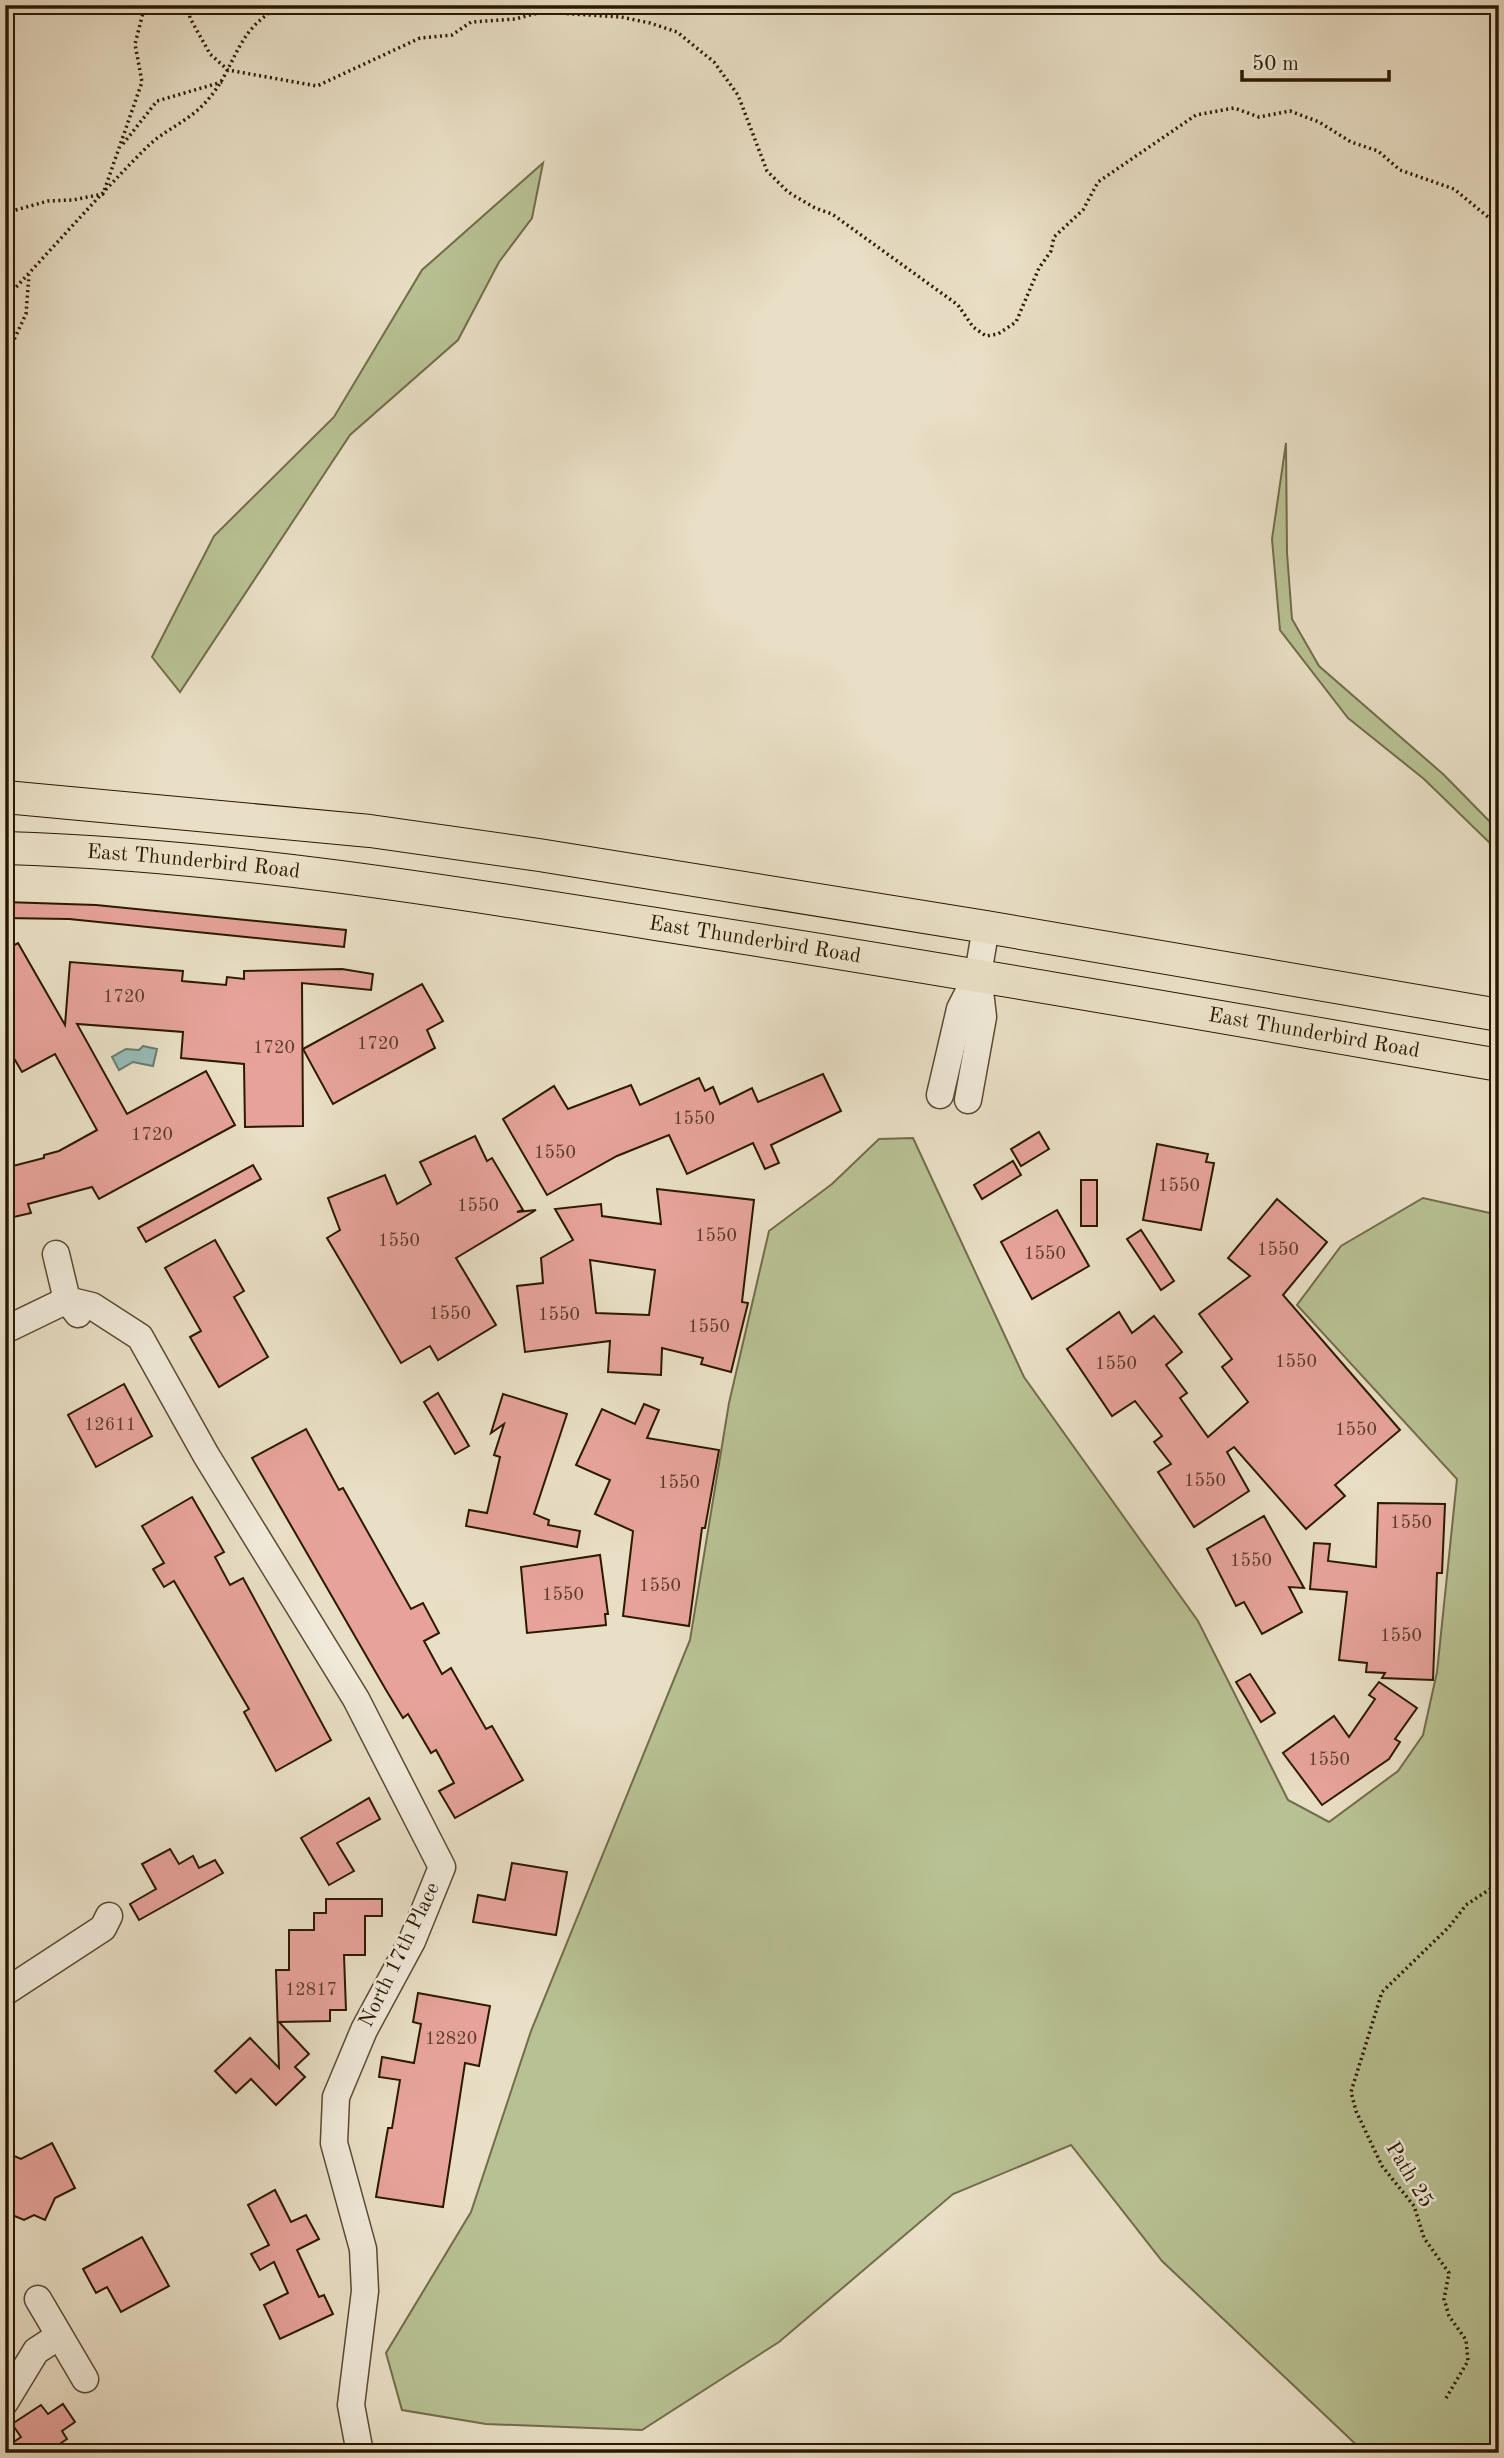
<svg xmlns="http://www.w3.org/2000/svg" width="1504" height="2458" viewBox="0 0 1504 2458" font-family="'Old Standard TT',serif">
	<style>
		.green { fill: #b8c193; stroke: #726d4a; stroke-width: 2 }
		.water { fill: #97bcb8; stroke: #6c7b6f; stroke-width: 2 }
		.building { fill: #e7a39b; stroke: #2b1901; stroke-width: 2; fill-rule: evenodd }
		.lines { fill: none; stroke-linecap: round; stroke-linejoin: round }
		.minor-casing { stroke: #5a4a32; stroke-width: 29 }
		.major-casing { stroke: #2b1901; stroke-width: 34 }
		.path { stroke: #2b1901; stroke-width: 3.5; stroke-dasharray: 2 3.5; stroke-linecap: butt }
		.minor { stroke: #f1eada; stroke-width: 26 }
		.major { stroke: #e9dfc6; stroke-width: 32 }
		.labels { text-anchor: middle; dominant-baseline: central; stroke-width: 5; stroke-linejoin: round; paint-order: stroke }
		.number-label { font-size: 18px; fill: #5a3c28 }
		.street-label { font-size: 21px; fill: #2b1901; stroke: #f1eada }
	</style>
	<rect width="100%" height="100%" fill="#e9dfc6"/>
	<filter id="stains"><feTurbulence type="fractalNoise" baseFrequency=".00286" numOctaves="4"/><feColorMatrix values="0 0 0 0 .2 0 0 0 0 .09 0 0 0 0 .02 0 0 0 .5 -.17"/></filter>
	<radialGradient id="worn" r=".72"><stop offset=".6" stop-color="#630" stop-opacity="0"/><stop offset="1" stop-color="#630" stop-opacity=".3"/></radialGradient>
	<g class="green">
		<path d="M543 163 532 218 499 262 458 340 350 435 180 692 152 657 214 536 334 417 422 270Z"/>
		<path d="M1286 443 1287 553 1292 619 1319 666 1443 774 1499 831V852L1424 779 1348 718 1280 630 1272 539Z"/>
		<path d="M913 1138 1024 1377 1198 1621 1288 1800 1329 1822 1398 1771 1423 1735 1437 1672 1457 1479 1297 1305 1341 1246 1423 1198 1499 1215V2453H1365L1162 2261 1071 2145 953 2194 779 2342 642 2430 486 2424 402 2410 386 2353 471 2212 531 2031 690 1640 729 1403 769 1231 832 1184 879 1139Z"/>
	</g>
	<path class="water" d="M143 1046 157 1049 153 1066 133 1062 119 1070 112 1057 126 1049 139 1050Z"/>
	<g class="building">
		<path d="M5 902 96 905 346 930 344 947 69 919 5 918Z"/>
		<path d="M18 943 65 1025 70 962 183 971 182 981 226 985 227 977 244 979V971L342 969 373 974 371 990 302 983 303 1126 245 1127 244 1064 181 1058 183 1032 77 1024 127 1114 206 1071 235 1125 99 1199 92 1187 28 1204 31 1213 5 1219V1168L44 1158V1155L59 1151 97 1130 55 1054 22 1072 5 1043V950Z"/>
		<path d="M422 984 443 1021 427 1030 435 1048 333 1104 303 1049Z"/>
		<path d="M823 1074 841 1111 771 1145 779 1163 765 1169 753 1143 687 1174 669 1135 617 1156 547 1195 503 1119 554 1086 568 1109 631 1085 640 1105 699 1078 705 1091 713 1087 720 1104 752 1088 758 1102Z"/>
		<path d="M1039 1132 1049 1149 1021 1166 1011 1149Z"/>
		<path d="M475 1136 487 1161 492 1158 523 1210 517 1212 536 1210 456 1258 496 1325 438 1360 430 1346 401 1363 327 1238 340 1230 328 1198 385 1175 397 1204 431 1184 420 1162Z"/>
		<path d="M1157 1144 1208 1154 1206 1162 1214 1163 1201 1230 1143 1220Z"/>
		<path d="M1013 1161 1021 1175 982 1199 974 1185Z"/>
		<path d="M253 1165 261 1179 146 1242 138 1228Z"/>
		<rect x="1081" y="1180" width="16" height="46"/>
		<path d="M657 1189 754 1200 742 1302 748 1303 731 1372 701 1364 703 1358 662 1348 661 1375 608 1372 610 1341 525 1352 517 1286 543 1283 541 1258 573 1240 555 1209 601 1204 602 1216 661 1224ZM590 1260 655 1270 649 1315 596 1313Z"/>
		<path d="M1277 1199 1327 1242 1283 1295 1400 1430 1335 1485 1345 1496 1306 1529 1234 1447 1227 1452 1249 1491 1194 1527 1158 1472 1171 1464 1154 1442 1162 1436 1135 1401 1112 1416 1067 1349 1119 1312 1132 1333 1154 1316 1182 1352 1166 1365 1187 1393 1180 1398 1208 1437 1248 1402 1222 1367 1232 1359 1199 1314 1250 1276 1228 1258Z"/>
		<path d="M1057 1210 1089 1266 1032 1299 1001 1242Z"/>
		<path d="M1141 1230 1174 1281 1161 1290 1127 1239Z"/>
		<path d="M215 1240 244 1291 234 1297 268 1357 219 1387 190 1337 201 1331 165 1268Z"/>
		<path d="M124 1384 152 1436 96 1467 68 1415Z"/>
		<path d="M438 1393 469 1446 455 1454 424 1402Z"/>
		<path d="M503 1394 567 1414 534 1514 549 1520 548 1525 580 1531 577 1547 466 1526 469 1510 487 1513 500 1457 494 1455 504 1424 491 1433Z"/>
		<path d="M644 1404 659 1410 647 1438 719 1450 705 1528H702L689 1626 623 1616 633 1531 595 1514 610 1480 576 1465 602 1409 635 1424Z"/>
		<path d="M306 1429 339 1490 343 1488 411 1609 423 1603 439 1633 424 1641 442 1674 451 1668 486 1729 492 1726 523 1780 455 1818 439 1791 454 1783 436 1750 431 1753 408 1714 403 1718 386 1690 252 1458Z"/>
		<path d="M192 1497 224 1552 215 1557 230 1585 243 1578 331 1740 276 1771 244 1712 249 1709 174 1581 164 1587 153 1569 164 1563 142 1526Z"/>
		<path d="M1378 1503 1445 1504 1442 1573H1437L1433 1680 1382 1678 1385 1673 1366 1672 1367 1663 1339 1660 1347 1592 1310 1589 1314 1543 1330 1544 1328 1561 1376 1567Z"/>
		<path d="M1264 1516 1304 1588 1289 1587 1302 1612 1262 1634 1244 1602 1236 1606 1207 1549Z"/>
		<path d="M600 1555 608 1614H605L606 1625 527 1633 521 1567Z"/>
		<path d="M1250 1674 1275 1713 1261 1722 1236 1682Z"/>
		<path d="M1379 1682 1417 1708 1395 1739 1400 1742 1389 1759 1322 1805 1283 1753 1334 1716 1349 1737 1375 1699 1369 1695Z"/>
		<path d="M369 1798 380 1819 337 1843 354 1871 329 1885 301 1838Z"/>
		<path d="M170 1849 179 1864 193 1856 199 1868 215 1860 223 1873 139 1920 130 1904 156 1889 142 1864Z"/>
		<path d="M512 1863 567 1872 556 1935 473 1922 478 1895 505 1900Z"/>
		<path d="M326 1899H382V1916H365V1955H344L346 2010H330V2021L279 2022 309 2054 295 2067 305 2077 276 2105 251 2079 236 2093 215 2071 250 2038 279 2068 276 1970H289V1930H314V1913H326Z"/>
		<path d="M418 1993 490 2006 479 2066 465 2063 443 2207 376 2197 388 2128H392L400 2080 379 2077 382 2057 414 2063 421 2024 413 2022Z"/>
		<path d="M52 2143 75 2188 55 2198 45 2220 34 2215 24 2220 5 2212V2152L21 2159Z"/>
		<path d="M275 2190 291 2222 306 2215 319 2239 297 2250 319 2297 324 2295 333 2314 280 2339 264 2305 288 2293 274 2262 260 2270 251 2254 269 2245 248 2205Z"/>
		<path d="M142 2237 169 2286 121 2312 107 2287 96 2293 83 2269Z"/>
		<path d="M63 2404 75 2422 62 2431 67 2439 46 2453H19L12 2443 21 2437 12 2424 41 2405 48 2414Z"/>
	</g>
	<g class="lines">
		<defs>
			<g id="minor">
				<path d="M940 1095 960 1009 978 974"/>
				<path d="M968 1100 983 1017 978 974 986 927"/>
				<path d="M56 1254 67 1300 78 1314"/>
				<path d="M67 1300 92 1306 140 1337 206 1455 356 1699 442 1867 412 1941 364 2030 336 2097 334 2143 363 2249 365 2291 351 2405 360 2453"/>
				<path d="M5 1330 67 1300"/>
				<path d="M5 1992 103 1928 109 1916"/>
				<path d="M38 2299 85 2379"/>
				<path d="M5 2402 36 2351 59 2336"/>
			</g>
			<g id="major">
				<path d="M5 797 370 831 539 855 986 927 1499 1015"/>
				<path id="s1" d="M5 848C227 855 449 891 668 926 946 969 1222 1017 1499 1065"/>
			</g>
		</defs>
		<use href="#minor" class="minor-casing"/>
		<use href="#major" class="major-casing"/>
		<g class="path">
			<path d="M188 5 190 18 210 54 228 70 317 86 420 38 452 35 471 22 515 19 542 12 621 17 650 23 677 32 714 62 738 95 767 171 788 192 815 208 832 214 958 305 973 327 986 336 998 334 1016 322 1039 268 1051 251 1054 237 1083 210 1098 182 1196 115 1234 108 1259 117 1290 111 1319 122 1351 142 1378 151 1400 170 1454 189 1499 226"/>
			<path d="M123 144 157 101 222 82"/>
			<path d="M5 213 48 201 73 200 103 194 142 82 135 44 145 5"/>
			<path d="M5 299C52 249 98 196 147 147 163 131 186 122 202 106 239 69 231 31 283 5"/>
			<path d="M5 359 26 314 29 275"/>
			<path d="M1499 1172 1494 1180 1499 1203"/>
			<path d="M1499 1413V1420"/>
			<path d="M1446 2398 1468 2361 1466 2340 1449 2316 1444 2299 1449 2273 1424 2238 1414 2206 1382 2166 1356 2111 1351 2092 1382 1992 1449 1927 1466 1905 1499 1883"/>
		</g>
		<use href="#minor" class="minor"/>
		<use href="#major" class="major"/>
	</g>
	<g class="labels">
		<g class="number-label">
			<text x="124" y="997">1720</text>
			<text x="378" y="1044">1720</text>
			<text x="274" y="1048">1720</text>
			<text x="694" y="1119">1550</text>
			<text x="152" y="1135">1720</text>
			<text x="555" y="1153">1550</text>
			<text x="1179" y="1186">1550</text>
			<text x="478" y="1206">1550</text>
			<text x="716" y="1236">1550</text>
			<text x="399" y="1241">1550</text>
			<text x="1278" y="1250">1550</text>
			<text x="1045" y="1254">1550</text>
			<text x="450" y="1314">1550</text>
			<text x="559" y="1315">1550</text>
			<text x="709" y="1327">1550</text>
			<text x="1296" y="1362">1550</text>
			<text x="1116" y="1364">1550</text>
			<text x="110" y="1425">12611</text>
			<text x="1356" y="1430">1550</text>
			<text x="1205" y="1481">1550</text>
			<text x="679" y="1483">1550</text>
			<text x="1411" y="1523">1550</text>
			<text x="1251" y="1561">1550</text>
			<text x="660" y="1586">1550</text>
			<text x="563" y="1595">1550</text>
			<text x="1401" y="1636">1550</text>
			<text x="1329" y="1760">1550</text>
			<text x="311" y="1990">12817</text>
			<text x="451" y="2039">12820</text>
		</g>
		<g class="street-label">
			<text stroke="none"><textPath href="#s1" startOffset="189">East Thunderbird Road</textPath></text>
			<text stroke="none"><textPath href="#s1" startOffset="756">East Thunderbird Road</textPath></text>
			<text stroke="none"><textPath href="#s1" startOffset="1323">East Thunderbird Road</textPath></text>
			<text transform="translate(400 1955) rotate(-64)">North 17th Place</text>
			<text transform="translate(1409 2175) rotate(59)">Path 25</text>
		</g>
	</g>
	<rect width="1504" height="2458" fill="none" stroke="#e9dfc6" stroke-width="28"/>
	<rect x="7" y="7" width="1490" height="2444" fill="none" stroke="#2b1901" stroke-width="3.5"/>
	<rect x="14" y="14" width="1476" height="2430" fill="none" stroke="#2b1901" stroke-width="2"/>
	<path d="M1242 70v10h147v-10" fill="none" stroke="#2b1901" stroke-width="3.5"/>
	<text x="1252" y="70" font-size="21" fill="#2b1901" stroke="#f1eada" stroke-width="5" paint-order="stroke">50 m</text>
	<rect width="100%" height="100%" filter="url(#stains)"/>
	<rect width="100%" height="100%" fill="url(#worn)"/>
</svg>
